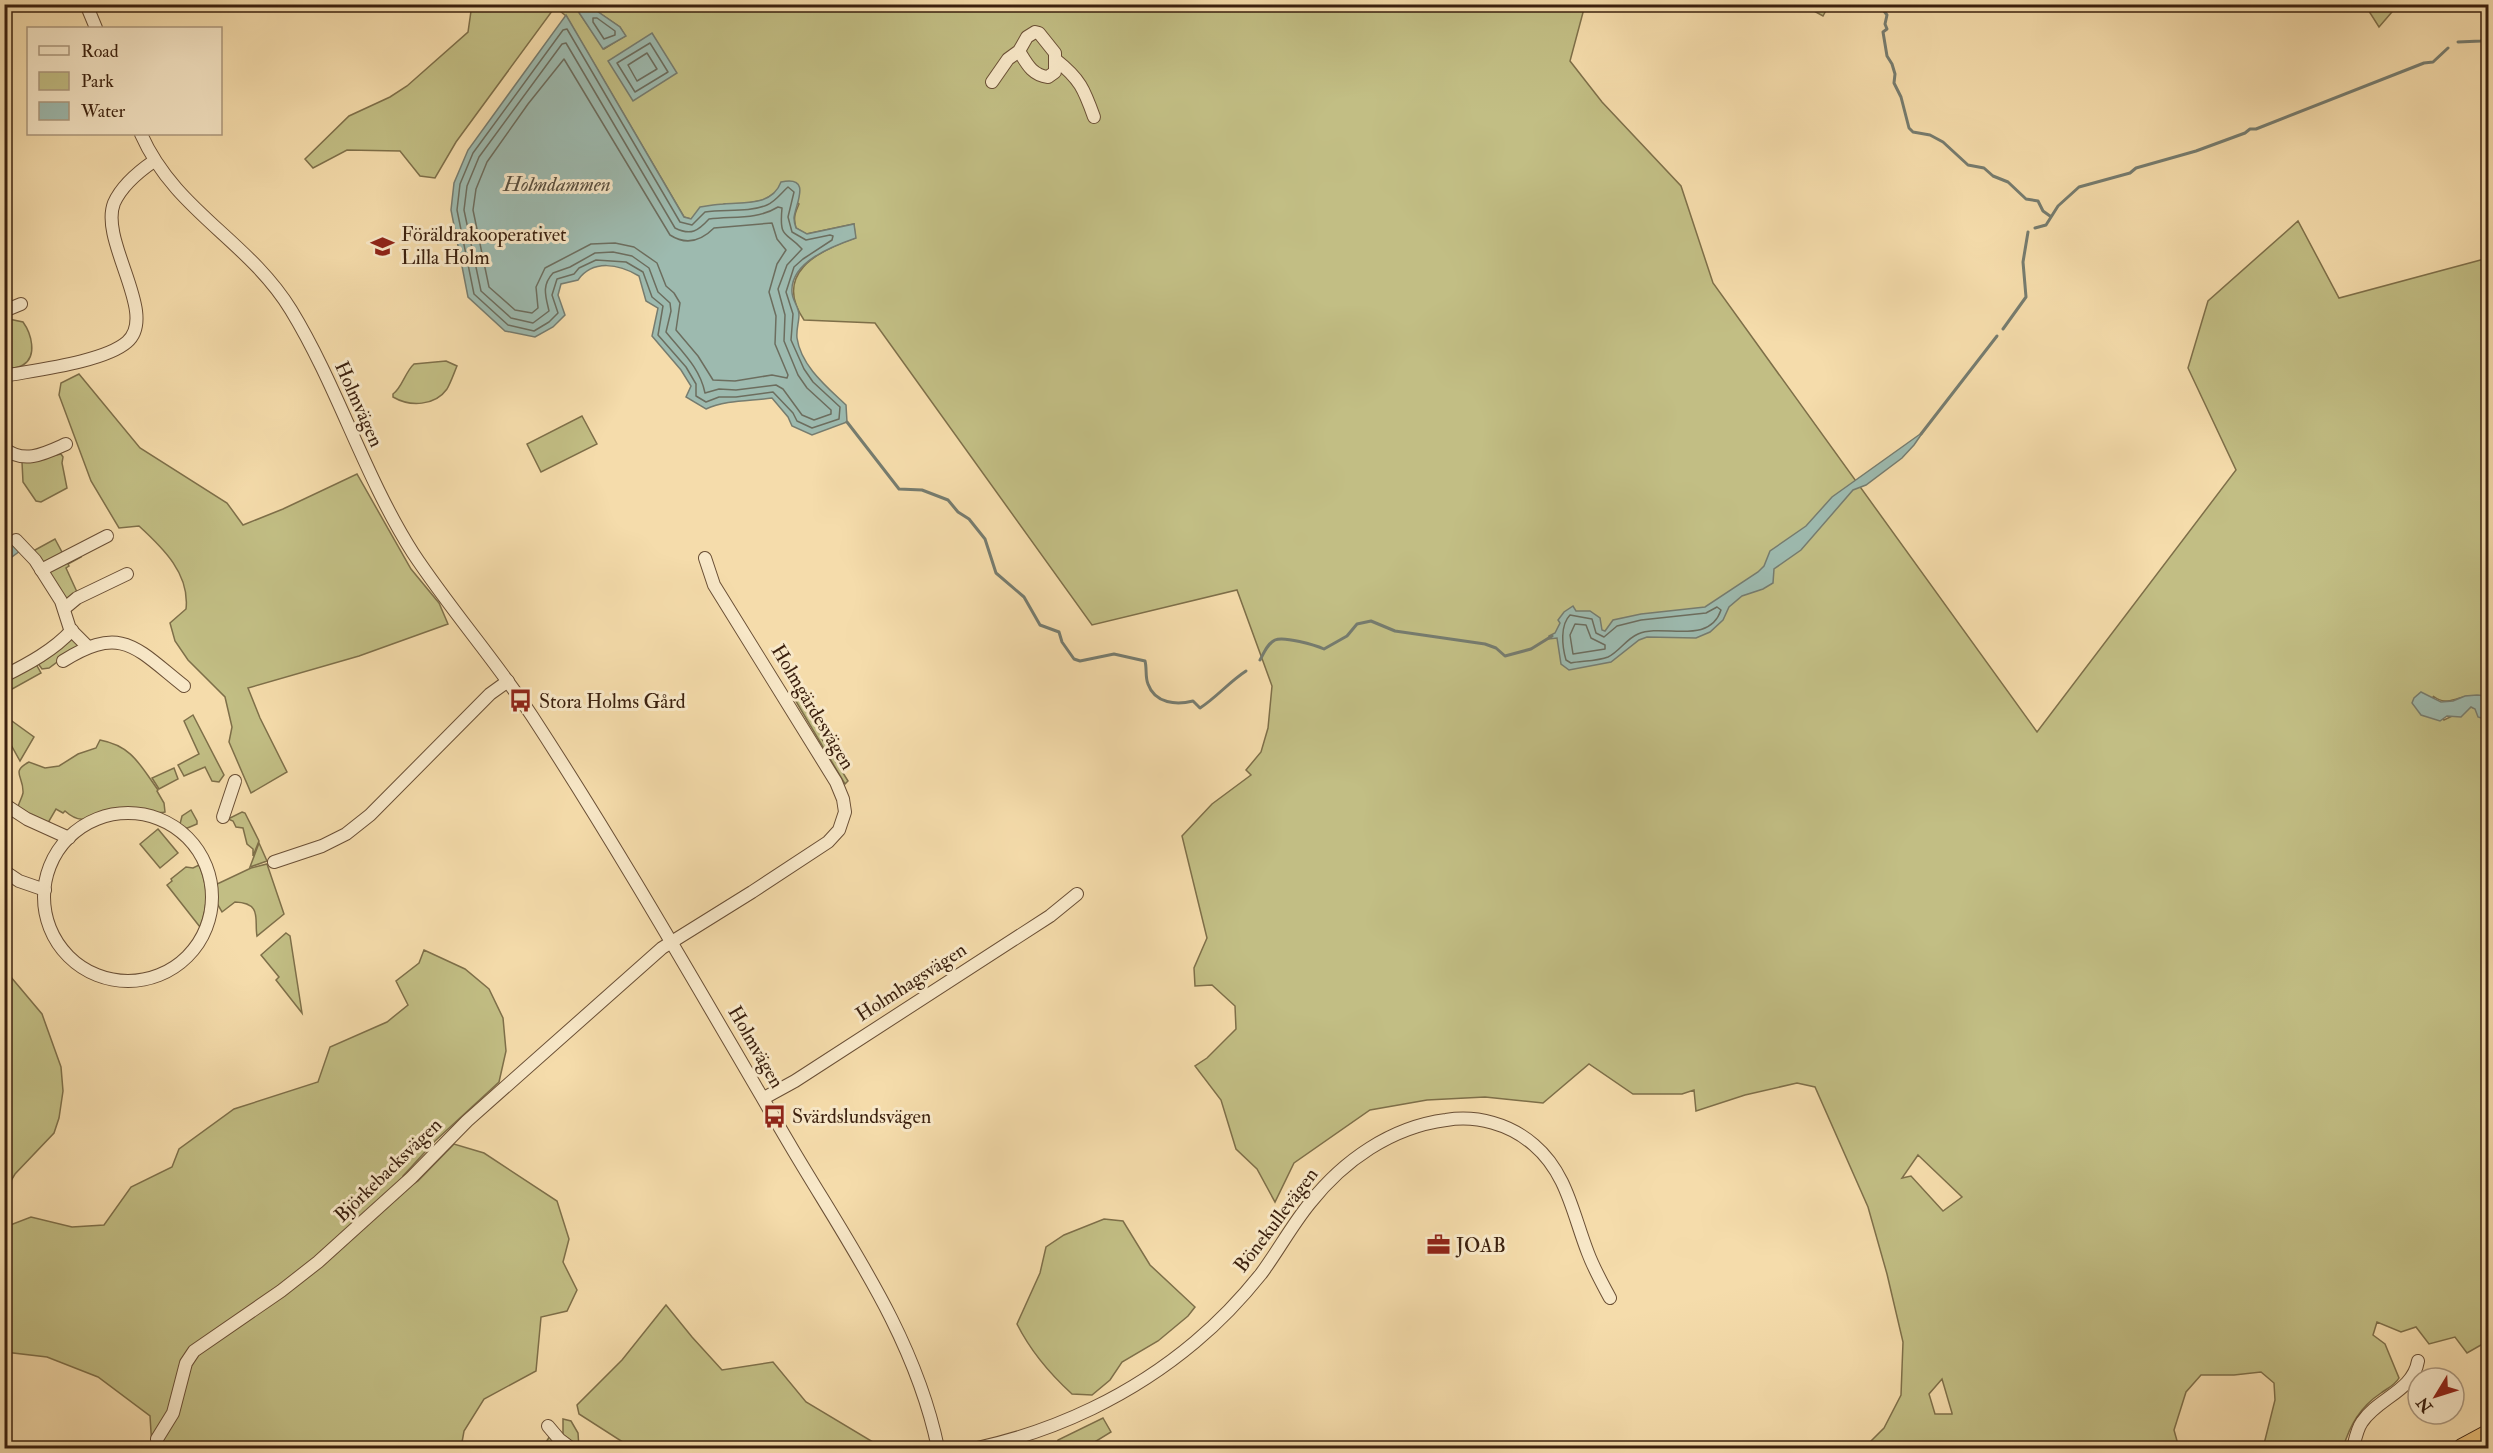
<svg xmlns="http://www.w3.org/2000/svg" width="2493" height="1453" viewBox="0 0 2493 1453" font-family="'IM FELL Double Pica',serif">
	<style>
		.green { fill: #c2be84; stroke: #7e6f49; stroke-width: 1.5; fill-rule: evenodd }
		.water { fill: #9dbaaf; stroke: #767c6f; stroke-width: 1.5 }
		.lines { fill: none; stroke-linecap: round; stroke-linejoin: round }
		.shore { stroke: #6c6d5e; stroke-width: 1.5 }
		.stream { stroke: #767c6f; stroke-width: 3 }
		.minor-casing { stroke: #6a4f35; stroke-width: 14 }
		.highway-casing { stroke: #3b200e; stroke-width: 20 }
		.minor { stroke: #f8e8c8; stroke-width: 12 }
		.highway { stroke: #eabe76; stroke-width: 18 }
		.labels { text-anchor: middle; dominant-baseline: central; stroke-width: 6; stroke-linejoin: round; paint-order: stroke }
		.poi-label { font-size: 20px; fill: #3b200e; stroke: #f8e8c8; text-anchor: start }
		.street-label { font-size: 20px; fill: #3b200e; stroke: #f8e8c8 }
		.water-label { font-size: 21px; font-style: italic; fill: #584e3e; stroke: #f8e8c8 }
	</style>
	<rect width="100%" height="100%" fill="#f5dcab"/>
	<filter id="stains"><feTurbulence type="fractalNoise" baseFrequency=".00333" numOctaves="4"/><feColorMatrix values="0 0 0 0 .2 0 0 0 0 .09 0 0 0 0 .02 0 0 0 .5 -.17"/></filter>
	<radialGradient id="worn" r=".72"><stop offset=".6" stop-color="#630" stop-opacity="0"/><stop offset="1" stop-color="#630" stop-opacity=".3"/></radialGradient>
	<g class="green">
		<path d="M462 5H574L604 49 625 36 620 27 588 5H1585L1570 61 1602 102 1681 186 1713 283 2037 732 2236 470 2188 368 2208 301 2298 221 2339 298 2488 258V696C2481 697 2471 695 2464 697 2450 700 2445 705 2433 696L2444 720 2471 707 2488 712V1341L2467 1353 2455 1337 2429 1344 2416 1327 2401 1332 2377 1322 2373 1335 2385 1344 2399 1378C2395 1385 2388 1388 2381 1393 2360 1407 2350 1425 2343 1448H2263L2275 1400 2274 1383 2261 1372 2234 1375H2201L2186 1392 2174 1430 2179 1448H1864L1884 1428 1901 1395 1903 1342 1887 1274 1868 1207 1815 1087 1797 1083 1745 1095 1696 1111 1694 1090 1682 1094H1633L1589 1064 1543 1103 1485 1097 1427 1100 1370 1110 1294 1163 1275 1202 1257 1169 1236 1149 1221 1100 1195 1066 1207 1058 1236 1029 1235 1006 1212 985 1195 986 1194 968 1207 938 1182 836 1212 804 1251 775 1246 770 1261 752 1268 728 1272 686 1237 590 1092 625 875 323 804 320C773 274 817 251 855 238L854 224 806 234 796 228C793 218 795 213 799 204L778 191 764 200 743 204H724L691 219 684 217 566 16 555 7 456 142 435 178 420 176 400 151 347 150 313 168 305 159 349 116 390 97 407 86 468 32 471 11ZM1918 1155 1962 1197 1943 1211 1911 1176 1902 1178ZM1942 1379 1952 1413V1414H1935L1929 1394Z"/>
		<path d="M1803 5H1829L1823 16Z"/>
		<path d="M2365 5H2398L2379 27Z"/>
		<path d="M4 318 23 322C31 333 38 356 23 365 18 368 10 369 5 370Z"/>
		<path d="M446 361 457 366C454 373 451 382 447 389 435 406 410 407 393 397V394C402 388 405 372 414 364Z"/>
		<path d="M79 374 140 448 227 503 243 525 283 509 357 474 411 569 439 603 448 624 359 656 248 688 260 718 287 772 251 793 229 742 232 727 225 697 188 660 175 641 170 623 186 609C190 574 163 548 139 526L119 528 91 481 59 395 61 383Z"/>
		<path d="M582 416 597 444 541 472 527 444Z"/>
		<path d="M61 454 63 457 62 463 67 488 41 502 36 501 23 482 22 462Z"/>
		<path d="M55 539 63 554 48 563 40 562 35 553V550Z"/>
		<path d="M79 554 81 557 68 564 69 566 66 568 77 592 67 602 50 577 49 570Z"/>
		<path d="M73 636 80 645 49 668 42 669 37 662Z"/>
		<path d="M36 664 41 673 5 693 4 679Z"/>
		<path d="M800 687 799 690 827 735 822 739 848 781 845 784 794 698 796 689Z"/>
		<path d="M193 715 224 775 219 782 212 781 205 767 184 776 178 765 199 754 184 721Z"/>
		<path d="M5 716 34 737 20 761 5 734Z"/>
		<path d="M100 740C132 746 140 765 158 790L157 791 164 803 165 812C156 815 131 807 117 809 93 812 85 829 65 811L63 813 56 809 49 821 53 828 18 807C19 802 22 798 23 793 24 776 10 772 29 762L45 768 59 766 78 754 96 748Z"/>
		<path d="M174 768 178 779 159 789 152 778Z"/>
		<path d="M191 810 197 821V824L185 829 180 824 182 816Z"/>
		<path d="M242 812 245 813 259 841 253 856V849L247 844 243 828 236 827 233 821 228 819Z"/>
		<path d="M158 829 178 853 160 868 140 844Z"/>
		<path d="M259 843 267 861 250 867Z"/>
		<path d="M267 864 284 914 257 936C254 920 263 903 235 902L222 912 215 900V885L251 868Z"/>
		<path d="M199 865C208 885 208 907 200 927L167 885 172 881 171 879 186 867 193 868Z"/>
		<path d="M286 933 290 936 302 1013 276 980 279 977 261 955Z"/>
		<path d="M424 950 465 969 489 989 503 1018 506 1051 499 1082 435 1141 403 1176 404 1190 418 1181 454 1144 484 1153 557 1201 569 1239 563 1262 577 1290 567 1311 541 1317 536 1371 484 1399 464 1431 461 1448H152L150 1416 98 1377 47 1357 5 1352V1227L31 1217 72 1227 104 1225 131 1187 172 1167 179 1149 234 1109 318 1082 330 1047 387 1022 408 1005 396 981 419 963Z"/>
		<path d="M5 970 42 1014 61 1067 63 1091 59 1118 54 1133 15 1174 5 1191Z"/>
		<path d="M1104 1219 1123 1221 1150 1265 1195 1307 1188 1316 1158 1341 1122 1362 1110 1380 1092 1395 1072 1394C1049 1373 1031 1352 1017 1324L1040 1273 1046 1247 1064 1235Z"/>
		<path d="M666 1305 692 1337 722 1370 773 1362 806 1402 883 1448H632L579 1414 577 1405 622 1360Z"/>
		<path d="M1103 1418 1111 1432 1085 1448H1056L1058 1440Z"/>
		<path d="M563 1419 571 1421 578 1433 579 1448H542L550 1436 563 1435Z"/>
	</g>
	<g class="water">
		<path d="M574 5H588L620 27 626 36 603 49Z"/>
		<path d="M566 15 684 217 691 219 700 207C708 206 716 204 724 204 745 202 772 206 781 182 813 175 795 205 794 218 794 221 795 225 796 228L807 234 854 224 856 238C833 246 790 262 792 292 792 300 799 307 799 315 799 322 796 330 797 338 801 366 827 387 846 405L847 422 812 435 792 426 788 417 772 398C751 401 725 400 706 409L686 397 691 386 681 370 652 336 658 308 646 301 639 276C619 264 593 259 578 280L561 284 558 295 565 315 553 327 535 337 505 331 468 297 451 210 454 183 468 150Z"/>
		<path d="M652 33 677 73 633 101 608 61Z"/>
		<path d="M1923 432 1914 445 1902 458 1866 485 1853 490 1801 550 1774 569 1773 583 1763 589 1742 596 1729 607 1723 620 1710 632 1696 638 1647 637 1639 640 1611 662 1569 670 1561 664 1557 638 1549 639V636L1555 633 1560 623 1558 620 1564 612 1573 606 1576 611H1590L1600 618 1602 630 1605 631 1613 620 1641 614 1705 607 1758 572 1764 566 1770 551 1806 526 1832 497Z"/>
		<path d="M5 536 20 551 5 562Z"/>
		<path d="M2421 692 2441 702 2453 701 2465 696 2477 695 2488 696V712L2481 718 2478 717 2475 709 2471 707 2461 717 2447 716 2440 721 2421 715 2412 703 2414 698Z"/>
	</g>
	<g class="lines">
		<g class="shore">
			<path d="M593 18H597L615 31V35L604 39 593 22Z"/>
			<path d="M567 29 680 222 692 225 705 212C725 209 748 213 767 205 776 201 781 193 788 187L794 192 788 217 792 232 806 240 830 235 833 236 832 240 803 259 794 267 786 292 793 314 791 340 804 369 813 382 840 407 839 419 812 428 797 421 793 413 773 392 736 397H719L706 402 696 396V384L686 367 658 335 663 306 652 297 643 272 626 262 596 260 579 268 574 274 557 279 552 295 558 313 549 322 534 331 508 325 474 294 457 210 460 184 473 153 563 30Z"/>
			<path d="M566 43 675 228C691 236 698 231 709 219 733 216 757 220 778 207L782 208C779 240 786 231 802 249L787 265 778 289 785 315 784 341 798 375 807 388 831 410V414L814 420 802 415 783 389 776 385 736 390 719 389 705 393C700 368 682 352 666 332L671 311 670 303 658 292 649 268 632 256 613 252 595 253 570 267 553 273C541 286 546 297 549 311L533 323 511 318 481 291 464 210 467 186 479 157 562 44Z"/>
			<path d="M650 43 668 72 635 92 617 63Z"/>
			<path d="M647 53 657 69 637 81 628 65Z"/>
			<path d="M564 59 670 235C687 246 701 241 714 228L772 223 777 239 786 250 777 264 769 292 776 316 775 344 788 375 787 378 772 375 735 381 713 380 698 356 676 330 680 303 674 293 666 286 657 263 634 247 615 243 591 244 545 268 536 287 538 308 532 313 515 310 489 287 473 210 476 189 487 162 528 104Z"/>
			<path d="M1717 607 1721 610C1709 646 1663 623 1638 634 1626 639 1619 652 1608 657 1598 661 1582 661 1571 663L1566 660C1562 646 1560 625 1570 615L1592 619 1596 633 1604 637 1617 626 1641 620 1706 613Z"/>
			<path d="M1575 624 1586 625 1591 638 1605 645V649L1573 654 1570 635Z"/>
		</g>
		<g class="stream">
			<path d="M1887 4 1884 11 1887 15 1885 24 1887 29 1883 32 1887 56 1892 64 1895 74 1894 83 1901 97 1909 128 1913 132 1930 135 1943 142 1968 165 1984 168 1993 176 2008 182 2026 199 2038 201 2043 211 2050 216"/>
			<path d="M2458 42 2481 41 2488 38"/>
			<path d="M2035 228 2046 225 2058 206 2079 187 2130 173 2136 168 2196 151 2245 133 2250 129H2256L2424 63 2433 62 2448 48"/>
			<path d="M2003 329 2026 297 2023 262 2028 232"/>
			<path d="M847 422 899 489 922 490 948 500 958 512 969 519 985 539 996 573 1024 597 1040 625 1059 632 1062 642 1074 659 1080 661 1114 654 1145 661C1147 668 1145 677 1148 684 1155 704 1177 705 1193 701L1200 708C1217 697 1229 682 1246 671"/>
			<path d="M1921 434 1997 336"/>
			<path d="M1260 660C1264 653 1267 644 1275 640 1284 636 1315 645 1324 649L1347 636 1357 624 1371 621 1395 631 1485 644 1496 648 1505 656 1531 649 1552 636"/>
		</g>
		<defs>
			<g id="minor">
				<path d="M86 4 96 28"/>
				<path d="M1056 60C1080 79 1084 89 1094 117"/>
				<path d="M992 82 1008 59 1019 51 1027 37 1035 32 1039 33 1055 53V72L1048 77C1032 75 1027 64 1019 51"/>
				<path d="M141 134C175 211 248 240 291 310 338 387 364 476 413 553 450 609 495 660 532 716 624 857 707 1004 793 1150 850 1246 915 1337 938 1448"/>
				<path d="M4 311 21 304"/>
				<path d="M4 376C35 370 104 362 127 342 159 315 99 241 114 203 122 185 138 172 154 161"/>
				<path d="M4 448C24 465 46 453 66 444"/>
				<path d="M16 540 35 560 61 601 70 629 88 647"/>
				<path d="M41 570 107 536"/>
				<path d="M65 608 77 598 127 574"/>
				<path d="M63 661C122 624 136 648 184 686"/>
				<path d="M4 676C28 664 54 650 72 630"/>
				<path d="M4 804 27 819 69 838"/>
				<circle cx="128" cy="897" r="84"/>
				<path d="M223 817 235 781"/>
				<path d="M274 862 322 846 346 834 370 815 490 694 508 681"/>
				<path d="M4 871 19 881 45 890"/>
				<path d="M764 1098 795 1081 1050 916 1077 894"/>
				<path d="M548 1426 559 1439 571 1448"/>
				<path d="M157 1439 173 1413 186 1363 194 1351 281 1291 318 1262 411 1178 467 1121 662 948 752 892 828 842 839 830 845 812 843 799 836 782 714 585 705 558"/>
				<path d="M977 1448C1056 1431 1132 1395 1195 1342 1219 1322 1241 1299 1261 1274 1278 1251 1292 1225 1310 1203 1343 1161 1391 1127 1446 1120 1477 1115 1510 1124 1534 1145 1567 1173 1573 1215 1588 1253 1594 1269 1602 1283 1610 1298"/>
				<path d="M2353 1448C2355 1440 2357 1429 2362 1422 2378 1398 2413 1391 2418 1361"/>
			</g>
			<path id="highway" d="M2462 1448 2488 1434"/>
		</defs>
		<use href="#minor" class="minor-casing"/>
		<use href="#highway" class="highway-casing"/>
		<use href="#minor" class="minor"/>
		<use href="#highway" class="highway"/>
	</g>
	<defs>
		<symbol id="school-bare" viewBox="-9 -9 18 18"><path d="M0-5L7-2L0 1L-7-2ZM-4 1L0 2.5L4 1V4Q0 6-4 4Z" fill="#8f2418" stroke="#f8e8c8" stroke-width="2.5" paint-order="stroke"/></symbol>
		<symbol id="bus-bare" viewBox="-9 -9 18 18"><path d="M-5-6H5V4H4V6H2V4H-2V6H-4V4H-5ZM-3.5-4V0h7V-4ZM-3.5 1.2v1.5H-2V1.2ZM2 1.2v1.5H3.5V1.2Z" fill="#8f2418" stroke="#f8e8c8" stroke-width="2.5" paint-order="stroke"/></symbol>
		<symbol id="office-bare" viewBox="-9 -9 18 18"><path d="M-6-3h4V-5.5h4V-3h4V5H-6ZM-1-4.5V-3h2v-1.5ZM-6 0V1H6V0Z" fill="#8f2418" stroke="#f8e8c8" stroke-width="2.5" paint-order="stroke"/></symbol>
	</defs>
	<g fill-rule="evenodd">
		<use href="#school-bare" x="366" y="230" width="33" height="33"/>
		<use href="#bus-bare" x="504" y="684" width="33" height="33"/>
		<use href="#bus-bare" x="758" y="1100" width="33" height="33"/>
		<use href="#office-bare" x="1422" y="1228" width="33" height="33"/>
	</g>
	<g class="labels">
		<g class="poi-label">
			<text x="401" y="234">Föräldrakooperativet<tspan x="401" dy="23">Lilla Holm</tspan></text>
			<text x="539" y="701">Stora Holms Gård</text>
			<text x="792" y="1116">Svärdslundsvägen</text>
			<text x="1456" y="1245">JOAB</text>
		</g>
		<g class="street-label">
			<text transform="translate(359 404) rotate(66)">Holmvägen</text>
			<text transform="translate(813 707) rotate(59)">Holmgärdesvägen</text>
			<text transform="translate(911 982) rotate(-33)">Holmhagsvägen</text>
			<text transform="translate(756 1047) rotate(60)">Holmvägen</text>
			<text transform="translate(388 1170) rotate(-44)">Björkebacksvägen</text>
			<text transform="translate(1276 1220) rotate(-53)">Bönekullevägen</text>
		</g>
		<g class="water-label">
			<text x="557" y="184">Holmdammen</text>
		</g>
	</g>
	<rect width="2493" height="1453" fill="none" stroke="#f5dcab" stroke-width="24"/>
	<rect x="6" y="6" width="2481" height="1441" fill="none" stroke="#3b200e" stroke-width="3"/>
	<rect x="12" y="12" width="2469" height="1429" fill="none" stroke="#3b200e" stroke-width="1.5"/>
	<rect x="27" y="27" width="195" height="108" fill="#f8e8c8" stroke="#ac987e" stroke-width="1.5"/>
	<rect x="39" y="46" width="30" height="9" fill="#f8e8c8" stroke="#ac987e" stroke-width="1.5"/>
	<text x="81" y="57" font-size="18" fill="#3b200e">Road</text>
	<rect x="39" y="72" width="30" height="18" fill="#c2be84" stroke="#ac987e" stroke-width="1.5"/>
	<text x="81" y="87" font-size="18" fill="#3b200e">Park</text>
	<rect x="39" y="102" width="30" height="18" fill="#9dbaaf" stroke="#ac987e" stroke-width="1.5"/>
	<text x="81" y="117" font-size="18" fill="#3b200e">Water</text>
	<g transform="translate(2436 1396) rotate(232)"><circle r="28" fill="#f8e8c8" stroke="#ac987e" stroke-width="1.5"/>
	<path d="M0-4.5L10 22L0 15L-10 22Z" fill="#8f2418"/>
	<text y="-9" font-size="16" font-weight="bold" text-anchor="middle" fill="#3b200e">N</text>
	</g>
	<rect width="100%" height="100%" filter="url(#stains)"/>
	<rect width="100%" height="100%" fill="url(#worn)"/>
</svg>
